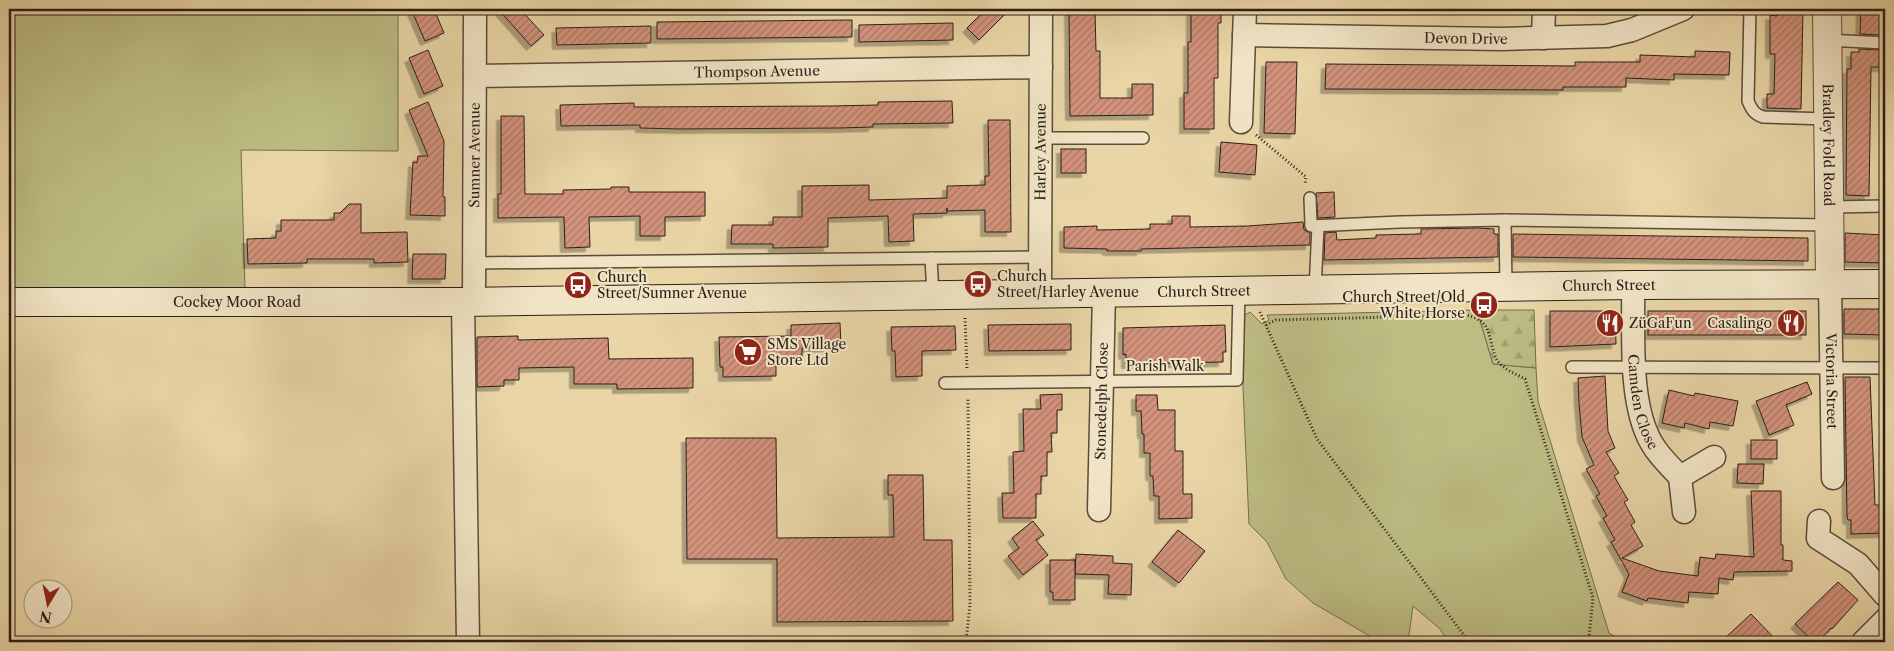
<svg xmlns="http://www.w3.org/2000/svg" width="1894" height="651" viewBox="0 0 1894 651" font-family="'Libre Caslon Text',serif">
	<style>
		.grass { fill: #bcbc83; stroke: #736e4e }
		.forest { fill: url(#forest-firs); stroke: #736e4e }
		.building { fill: url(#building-hatch); stroke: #2a1f18; filter: url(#shadow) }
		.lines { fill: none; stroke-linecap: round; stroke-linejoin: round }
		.service-casing { stroke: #5a4c3c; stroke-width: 14 }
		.minor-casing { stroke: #5a4c3c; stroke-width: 25 }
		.tertiary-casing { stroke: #5a4c3c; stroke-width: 30 }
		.secondary-casing { stroke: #2a1f18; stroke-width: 30 }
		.path { stroke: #2a1f18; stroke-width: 3; stroke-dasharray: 1 2.5; stroke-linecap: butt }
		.service { stroke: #f1e4c5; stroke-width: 11 }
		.minor { stroke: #f1e4c5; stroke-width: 22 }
		.tertiary { stroke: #f1e4c5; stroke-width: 28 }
		.secondary { stroke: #f1e4c5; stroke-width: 28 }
		.labels { text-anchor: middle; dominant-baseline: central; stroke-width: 4; stroke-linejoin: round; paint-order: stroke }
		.street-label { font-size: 14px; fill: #2a1f18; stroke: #f1e4c5 }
		.poi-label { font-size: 14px; fill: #2a1f18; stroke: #f1e4c5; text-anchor: start }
	</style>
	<defs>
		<pattern id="forest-firs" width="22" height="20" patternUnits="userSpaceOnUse" patternTransform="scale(1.25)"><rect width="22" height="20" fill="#bcbc83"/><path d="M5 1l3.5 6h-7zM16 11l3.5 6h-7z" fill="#a2a170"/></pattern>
		<pattern id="building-hatch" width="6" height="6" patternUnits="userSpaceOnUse" patternTransform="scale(1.25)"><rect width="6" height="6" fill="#d3927b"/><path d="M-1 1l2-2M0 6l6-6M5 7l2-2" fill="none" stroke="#ab7764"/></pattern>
		<filter id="shadow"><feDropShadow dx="-4.5" dy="4.5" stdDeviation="0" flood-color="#0004"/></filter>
	</defs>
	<rect width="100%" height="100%" fill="#e9d5a6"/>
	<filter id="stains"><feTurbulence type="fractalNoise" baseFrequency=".004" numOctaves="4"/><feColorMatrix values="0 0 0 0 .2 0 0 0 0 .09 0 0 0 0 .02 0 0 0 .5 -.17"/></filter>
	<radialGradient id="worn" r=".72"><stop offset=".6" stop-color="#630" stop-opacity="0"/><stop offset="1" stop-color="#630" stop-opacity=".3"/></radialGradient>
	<g class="grass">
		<path d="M9 9H398V151L241 150 245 289 9 290Z"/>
		<path d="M1477 310 1493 364 1536 368 1538 401 1609 633 1619 639 1617 642H1448L1440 629 1413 606 1408 642H1380L1313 603 1286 579 1267 542 1249 524 1243 387V316L1250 312 1262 324 1269 320 1267 315Z"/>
	</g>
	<path class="forest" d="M1477 310H1534L1536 368 1493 364Z"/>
	<g class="building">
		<path d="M411 9H434L444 33 425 41Z"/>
		<path d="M498 9H520L544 35 531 46Z"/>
		<path d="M986 9H1010L979 40 967 28Z"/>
		<path d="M1191 9H1221V23H1218V78H1214V129H1184V93H1188V42H1191Z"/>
		<path d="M1777 9H1803L1801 109 1767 108V94H1774L1775 54H1770V15L1777 16Z"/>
		<path d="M1861 9H1881V35L1860 34Z"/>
		<path d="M1069 10H1095L1096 51H1100V98H1132V84H1153V115L1070 116Z"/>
		<path d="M852 20V37L657 39V22Z"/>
		<path d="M953 23V40L859 42V25Z"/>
		<path d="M651 26V43L557 45 556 28Z"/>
		<path d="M1859 49 1880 50V52H1885V67H1871L1869 196 1846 195 1847 69H1851V52H1859Z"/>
		<path d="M428 50 443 86 424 94 409 58Z"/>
		<path d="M1695 51 1730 52 1729 75 1674 74V80L1626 78V87H1563V90L1325 89 1326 64 1575 66V62H1640V55L1695 57Z"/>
		<path d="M1266 62H1297L1295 134 1264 133Z"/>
		<path d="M952 101 953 123 873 124V127L839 128 680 129 640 128V125L561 126 560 105 634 103V107L832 106 878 105V102Z"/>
		<path d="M428 102 444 141 443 197H445V216L410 215 413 162 417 163 418 156H428L409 110Z"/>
		<path d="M501 116H524L525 194H563V190L611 189V187H629V192H705V216L665 217V236H640V216L589 217 590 247 565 248 564 217 498 218V194H501Z"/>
		<path d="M988 120H1010L1011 232H985V210L947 211V208V213L913 214 914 241 889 242 888 216 828 218V247L773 248V244H731L732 225H773V217H802V186L869 185V200L947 198V186L985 185V176H989Z"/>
		<path d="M1221 142 1257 145 1255 175 1219 172Z"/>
		<rect x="1061" y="149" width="25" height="24"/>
		<path d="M1334 192 1335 217 1318 218 1316 193Z"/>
		<path d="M349 204H361V233L407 232 408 262 374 263V259H307V263L248 264 247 239 276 238V231H281V220H334V213H340Z"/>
		<path d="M1172 216H1190V227L1248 226 1303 222 1304 230 1310 233V245L1141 249V251H1107V249L1064 248V227L1097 226V230L1150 229V224H1172Z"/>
		<path d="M1478 228 1494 229V234H1498V257L1324 260 1325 233 1336 232 1337 240 1376 238V235L1421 234V229Z"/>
		<path d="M1845 233 1885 235V263L1845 262Z"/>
		<path d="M1513 234 1808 238V261L1513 257Z"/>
		<path d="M413 254H446L445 279H412Z"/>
		<path d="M1844 309H1885V335L1844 334Z"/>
		<path d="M1550 311H1615L1616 344 1550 347Z"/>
		<rect x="1648" y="311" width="158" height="24"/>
		<path d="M840 323 841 347 802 348V361L776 362V376L723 377V367H720L719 337 791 336V325Z"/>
		<path d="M1071 324V350L989 351 988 325Z"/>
		<path d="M1225 325 1226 352H1223V362L1126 364V354L1123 355V328Z"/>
		<path d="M955 326 956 350 922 351V376L896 377 895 351H892L891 327Z"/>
		<path d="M518 336V340L608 338 609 359 693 358V388L617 389V384H574V367L519 368V380H504V386L477 387V337Z"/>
		<path d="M1605 376 1608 431 1615 448 1606 452 1619 473 1614 476 1628 500 1624 502 1635 522 1631 525 1643 546 1622 558 1659 571 1698 576 1700 557 1715 559 1716 554 1754 557 1751 491H1781V545H1783V560L1792 561V571L1734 572 1733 580 1719 578 1718 594 1689 592 1688 603 1648 598 1647 601 1622 592 1629 574 1611 542 1615 540 1603 518 1607 516 1596 496 1600 494 1586 469 1594 465 1582 437 1579 404 1578 378Z"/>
		<path d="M1845 377H1870L1875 505H1885V533L1851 534V520H1848L1847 517Z"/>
		<path d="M1807 382 1812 394 1786 405 1794 425 1769 435 1756 401Z"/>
		<path d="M1669 390 1694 396 1695 393 1738 401 1733 426 1710 422 1709 429 1685 423 1684 428 1662 423Z"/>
		<path d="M1062 394V410H1057V433H1051L1052 452H1047V476H1041V494H1036V518H1003L1002 493H1014L1013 452 1024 451 1023 409H1041L1040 395Z"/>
		<path d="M1136 395H1157L1158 410H1175V451H1183V494H1192V518L1159 519V496H1154L1153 476H1150V453H1144V434H1142L1141 411H1136Z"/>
		<path d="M686 438H776L777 538 894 537 893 495H888V475H923L924 540H952L953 621 777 622V559H687Z"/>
		<rect x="1751" y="440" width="26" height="19"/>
		<path d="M1738 464H1764L1763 484 1737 483Z"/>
		<path d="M1033 521 1044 535 1036 540 1048 555 1023 575 1008 556 1019 548 1012 538Z"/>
		<path d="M1178 530 1205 551 1179 583 1152 562Z"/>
		<path d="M1076 554 1113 556V563L1132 564 1131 595 1108 594 1109 575 1075 574Z"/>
		<path d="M1050 560H1075V600H1053V592H1050Z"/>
		<path d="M1838 582 1858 600 1832 629 1831 628 1818 642H1814L1795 624Z"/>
		<path d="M1751 614 1778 642H1721Z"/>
	</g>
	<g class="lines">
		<defs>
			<g id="service">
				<path d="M1750 9 1748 101C1752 110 1754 114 1763 117L1828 119"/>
				<path d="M1827 40 1885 43"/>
				<path d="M1041 138H1143"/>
				<path d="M1310 198 1311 226 1400 222 1505 220 1829 225"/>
				<path d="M1830 207 1885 206"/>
				<path d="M1505 220 1506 287"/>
				<path d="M931 258 933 295"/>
				<path d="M474 263 1040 257"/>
				<path d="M1315 290 1318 226"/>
				<path d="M1572 367 1885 368"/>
				<path d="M945 383 1237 380 1239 291"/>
			</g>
			<g id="minor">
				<path id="s1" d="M1244 35 1501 39 1607 36 1632 30 1683 9"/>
				<path d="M1543 38 1544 9"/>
				<path id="s2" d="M475 76 1041 67"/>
				<path d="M1241 122 1245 9"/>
				<path id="s3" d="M1830 283 1833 478"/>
				<path id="s4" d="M1633 285C1634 330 1629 393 1647 434 1654 451 1668 464 1680 477"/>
				<path id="s5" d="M1040 294 1041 9"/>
				<path id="s6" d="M474 301 475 9"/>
				<path d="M463 302 468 642"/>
				<path id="s7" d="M1099 510 1104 293"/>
				<path d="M1684 512 1680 477 1714 457"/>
				<path d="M1819 521 1818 538 1858 564 1885 595"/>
				<path d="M1863 642 1885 620"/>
			</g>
			<g id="tertiary">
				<path id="s8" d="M1827 9 1830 283"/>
			</g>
			<g id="secondary">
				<path id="s9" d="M9 302H463L1633 285 1885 284"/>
			</g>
		</defs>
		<use href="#service" class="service-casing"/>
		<use href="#minor" class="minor-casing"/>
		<use href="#tertiary" class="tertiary-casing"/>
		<use href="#secondary" class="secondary-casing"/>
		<g class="path">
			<path d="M1256 135 1306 177 1305 185"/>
			<path d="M1260 312 1317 439 1469 642"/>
			<path d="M965 318 967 369"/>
			<path d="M1266 325 1276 320 1466 315C1494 321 1487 338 1496 358 1500 368 1516 374 1525 379L1593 598 1589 637 1585 642"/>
			<path d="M966 642 970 604 968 398"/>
		</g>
		<use href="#service" class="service"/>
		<use href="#minor" class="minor"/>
		<use href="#tertiary" class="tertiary"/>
		<use href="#secondary" class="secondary"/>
	</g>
	<defs>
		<symbol id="bus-disc" viewBox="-11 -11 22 22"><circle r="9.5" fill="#8f2418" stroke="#f1e4c5"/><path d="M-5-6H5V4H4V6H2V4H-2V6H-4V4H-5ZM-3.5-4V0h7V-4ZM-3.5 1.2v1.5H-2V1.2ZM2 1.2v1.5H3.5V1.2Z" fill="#fff"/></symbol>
		<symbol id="restaurant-disc" viewBox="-11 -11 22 22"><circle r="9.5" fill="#8f2418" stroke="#f1e4c5"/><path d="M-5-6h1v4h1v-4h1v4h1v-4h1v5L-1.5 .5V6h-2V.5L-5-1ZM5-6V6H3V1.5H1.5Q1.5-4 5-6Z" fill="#fff"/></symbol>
		<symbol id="supermarket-disc" viewBox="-11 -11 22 22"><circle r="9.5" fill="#8f2418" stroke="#f1e4c5"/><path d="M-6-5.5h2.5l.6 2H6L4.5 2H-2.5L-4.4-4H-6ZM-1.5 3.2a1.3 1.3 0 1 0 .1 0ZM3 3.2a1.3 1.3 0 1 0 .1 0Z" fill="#fff"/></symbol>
	</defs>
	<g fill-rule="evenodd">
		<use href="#bus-disc" x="962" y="268" width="32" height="32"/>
		<use href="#bus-disc" x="562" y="269" width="32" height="32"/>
		<use href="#bus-disc" x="1468" y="289" width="32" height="32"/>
		<use href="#restaurant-disc" x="1594" y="307" width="32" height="32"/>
		<use href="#restaurant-disc" x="1775" y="307" width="32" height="32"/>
		<use href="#supermarket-disc" x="732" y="336" width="32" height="32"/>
	</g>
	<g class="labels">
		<g class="street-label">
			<text stroke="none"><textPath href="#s1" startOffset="222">Devon Drive</textPath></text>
			<text stroke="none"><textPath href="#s2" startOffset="282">Thompson Avenue</textPath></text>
			<text stroke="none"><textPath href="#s8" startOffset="136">Bradley Fold Road</textPath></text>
			<text stroke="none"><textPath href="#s5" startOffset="142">Harley Avenue</textPath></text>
			<text stroke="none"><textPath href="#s6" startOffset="146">Sumner Avenue</textPath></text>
			<text stroke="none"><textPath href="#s9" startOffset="1600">Church Street</textPath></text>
			<text stroke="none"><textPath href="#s9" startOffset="1195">Church Street</textPath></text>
			<text stroke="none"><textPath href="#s9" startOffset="228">Cockey Moor Road</textPath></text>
			<text x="1165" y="366">Parish Walk</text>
			<text stroke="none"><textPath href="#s3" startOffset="98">Victoria Street</textPath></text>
			<text stroke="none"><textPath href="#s4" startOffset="118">Camden Close</textPath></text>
			<text stroke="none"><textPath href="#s7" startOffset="109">Stonedelph Close</textPath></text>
		</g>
		<g class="poi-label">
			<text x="997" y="276">Church<tspan x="997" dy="16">Street/Harley Avenue</tspan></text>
			<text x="597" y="277">Church<tspan x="597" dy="16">Street/Sumner Avenue</tspan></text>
			<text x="1465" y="297" text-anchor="end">Church Street/Old<tspan x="1465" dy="16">White Horse</tspan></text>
			<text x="1629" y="323">ZüGaFun</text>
			<text x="1772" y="323" text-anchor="end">Casalingo</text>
			<text x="767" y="344">SMS Village<tspan x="767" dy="16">Store Ltd</tspan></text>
		</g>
	</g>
	<rect width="1894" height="651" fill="none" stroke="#e9d5a6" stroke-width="30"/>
	<rect x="10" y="10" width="1874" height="631" fill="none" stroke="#2a1f18" stroke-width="2.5"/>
	<rect x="15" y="15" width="1864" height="621" fill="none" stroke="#2a1f18"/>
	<g transform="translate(48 604) rotate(190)"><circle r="24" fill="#f1e4c5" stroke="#a19580"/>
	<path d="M0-4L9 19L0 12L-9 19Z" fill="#8f2418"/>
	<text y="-8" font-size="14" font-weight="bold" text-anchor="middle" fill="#2a1f18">N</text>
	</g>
	<rect width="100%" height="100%" filter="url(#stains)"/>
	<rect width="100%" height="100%" fill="url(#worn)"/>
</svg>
